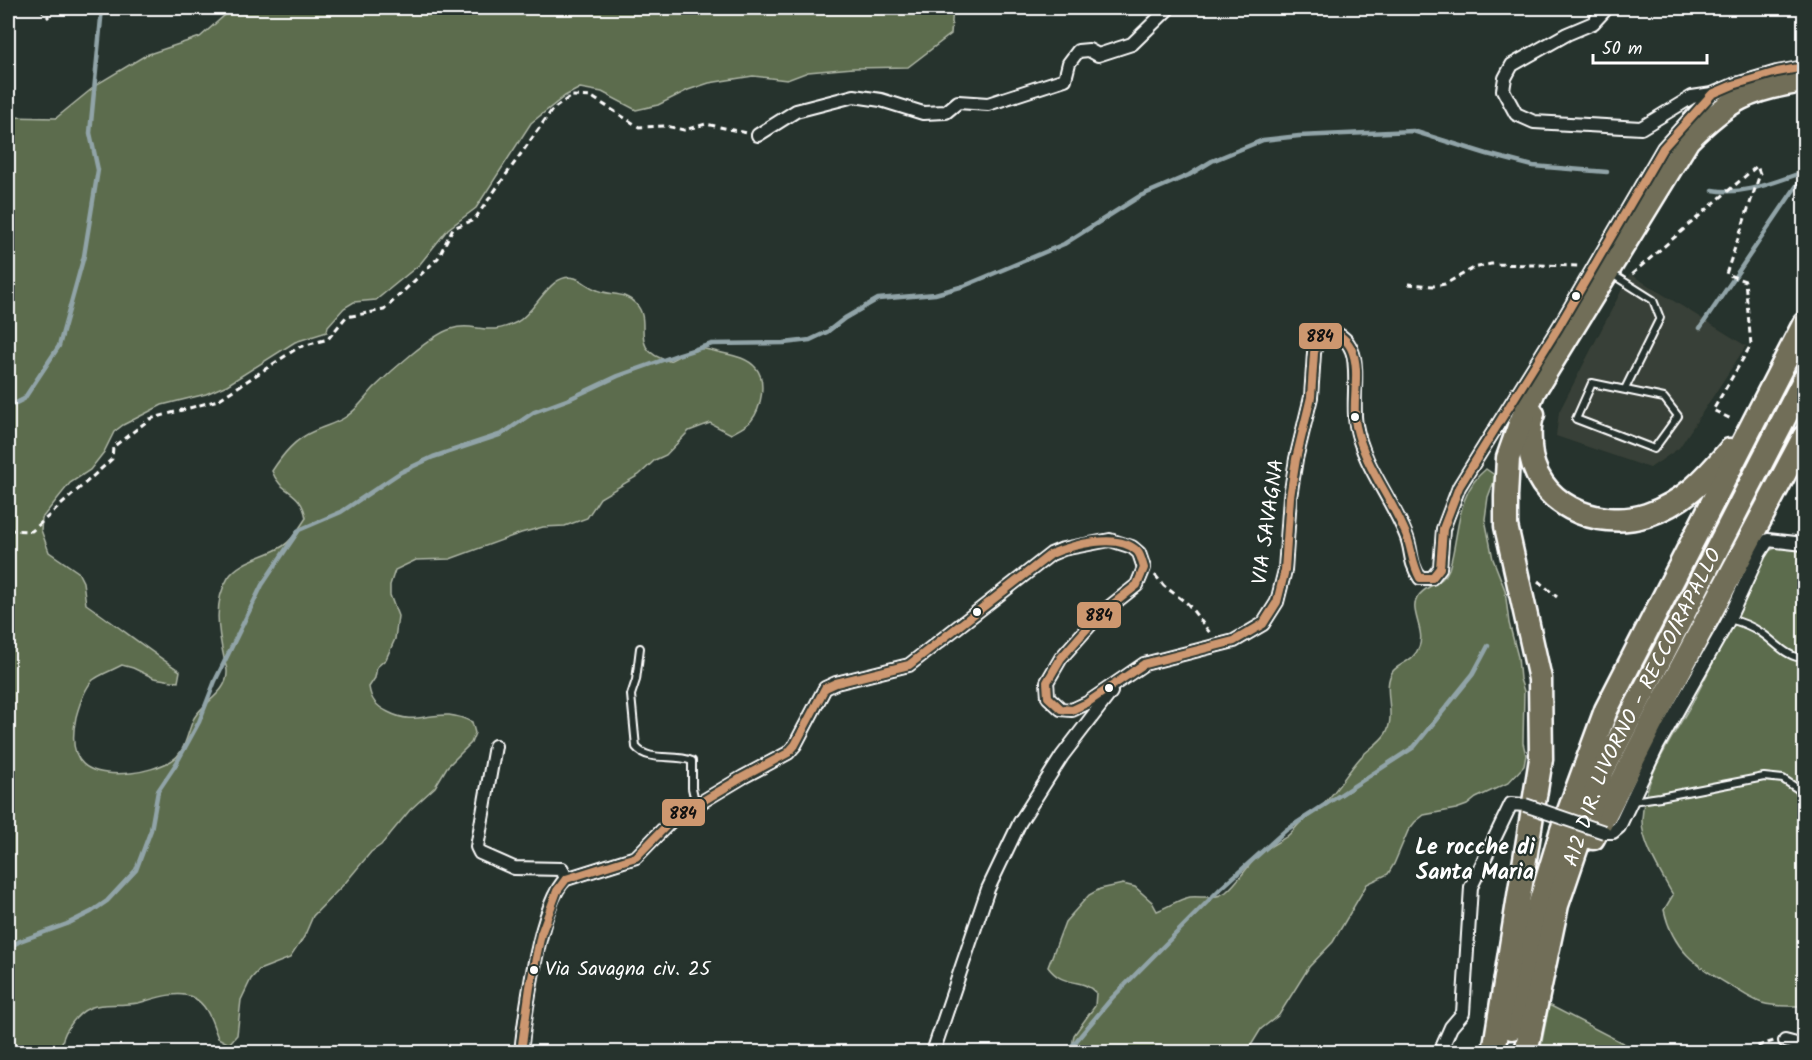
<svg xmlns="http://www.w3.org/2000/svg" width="1812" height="1060" viewBox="0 0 1812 1060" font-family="Kalam,sans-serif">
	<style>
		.built { fill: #394037 }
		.green { fill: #5c6c4e; stroke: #aeb6a6; stroke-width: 1.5 }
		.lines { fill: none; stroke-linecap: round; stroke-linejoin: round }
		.stream { stroke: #91a4a8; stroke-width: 4.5 }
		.lane-casing { stroke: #fff; stroke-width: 10 }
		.street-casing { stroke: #fff; stroke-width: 16 }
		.highway-casing { stroke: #fff; stroke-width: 27 }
		.path { stroke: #fff; stroke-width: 3; stroke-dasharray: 6 4.5; stroke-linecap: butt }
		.lane { stroke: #26332d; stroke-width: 6 }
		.street { stroke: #26332d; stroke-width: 12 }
		.highway { stroke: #716e59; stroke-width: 22 }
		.street-bridge-casing { stroke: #fff; stroke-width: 16; stroke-linecap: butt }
		.street-bridge { stroke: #26332d; stroke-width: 12 }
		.bus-1-casing { stroke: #26332d; stroke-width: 12 }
		.bus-1 { stroke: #cd976f; stroke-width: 8 }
		.bus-dot { fill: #fff; stroke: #26332d; stroke-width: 2 }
		.labels { text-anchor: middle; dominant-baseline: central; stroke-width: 4.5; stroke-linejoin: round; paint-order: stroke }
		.bus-label { font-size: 20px; fill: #fff; stroke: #26332d; text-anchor: start }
		.street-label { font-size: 21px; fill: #fff; stroke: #26332d }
		.neighbourhood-label { font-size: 22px; font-weight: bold; fill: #fff; stroke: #26332d }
		.line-badge { stroke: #26332d; stroke-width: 2 }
		.pale-badge-label { font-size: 16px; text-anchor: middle; font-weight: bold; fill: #111 }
	</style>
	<rect width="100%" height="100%" fill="#26332d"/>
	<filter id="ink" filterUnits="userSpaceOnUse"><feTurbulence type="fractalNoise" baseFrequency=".0167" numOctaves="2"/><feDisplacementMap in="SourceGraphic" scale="12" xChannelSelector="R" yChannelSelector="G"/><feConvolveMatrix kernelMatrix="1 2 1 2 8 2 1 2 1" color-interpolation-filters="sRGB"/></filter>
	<g filter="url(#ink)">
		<path class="built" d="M1630 274 1746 346 1679 448 1650 468 1556 436 1559 412Z"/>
		<g class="green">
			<path d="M233 8H953L951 34 908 67 853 68 808 72 787 80 753 76 709 83 688 90 658 105 636 110 602 92 580 88 565 96 531 123 476 208 448 229 420 264 376 300 354 302 344 308 328 326 327 332 295 342 227 385 206 394 162 405 123 425 114 432 104 452 90 470 70 483 42 518 41 530 49 552 78 572 83 582 86 604C118 626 148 650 180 671L178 682 154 678 133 668 122 665C113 670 101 674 93 680 85 688 79 706 76 717 66 764 87 777 131 773 143 772 160 767 171 761 186 753 187 732 194 718 204 701 228 693 227 671 227 666 224 662 224 658 218 631 213 602 228 578 239 560 266 557 283 546 293 540 299 528 306 518 301 489 281 495 272 471 283 454 295 439 314 431 324 426 338 423 347 416 358 409 366 396 375 387 391 371 431 335 451 329 474 321 488 338 517 322 537 311 550 271 575 278 583 281 588 286 595 289 610 297 623 290 636 304 654 323 626 349 669 361 677 358 683 352 690 350 698 346 709 350 718 352 731 355 747 357 756 368 767 381 761 409 751 421 745 427 738 430 731 434L710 423 689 431 666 455 655 460 639 475 600 498 587 518 565 526 543 527 521 533 450 559 416 560 395 570 390 585V595L398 616 395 639 386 659 377 667 375 678 369 687C371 700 376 706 388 712 413 725 424 714 449 715 458 716 464 718 472 722L475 733 471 743 447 767 435 787 410 810 381 845 371 852 346 882 313 916 304 937 290 958 259 970 251 979 241 1000 237 1035 229 1044 218 1038C212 1023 208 1004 192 997 177 990 153 999 138 1003 108 1008 89 996 69 1027 63 1035 61 1042 61 1052H8V117L56 118 99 83 146 55 200 37Z"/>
			<path d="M1486 469 1496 476 1488 497 1485 519 1493 559 1505 590 1509 623 1518 657 1520 679 1524 691 1523 743 1526 755 1524 766 1508 783 1476 798 1467 805 1456 809 1424 815 1415 822 1408 831 1394 864 1388 874 1367 884 1333 942 1309 967 1279 1015 1261 1029 1247 1052H1071L1074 1035 1095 1006 1096 993C1081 976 1064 989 1048 967L1065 922 1089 895 1100 889 1123 884 1135 887 1152 902 1157 911C1168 907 1179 899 1190 897 1203 896 1215 900 1226 892 1239 881 1247 866 1259 855 1267 847 1277 843 1286 837 1293 832 1298 824 1305 818 1309 815 1314 814 1317 811 1333 797 1345 775 1360 758 1368 749 1379 744 1386 733 1397 713 1381 687 1393 671 1400 663 1414 661 1419 647 1426 631 1409 611 1417 598 1425 584 1443 585 1449 569 1460 534 1455 494 1486 469Z"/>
			<path d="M1780 546 1804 549V806L1800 821 1801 858 1804 863V1006C1791 1006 1775 1007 1762 1003 1750 999 1740 991 1729 985 1695 965 1673 950 1664 910L1673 895C1662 875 1641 843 1642 819 1644 773 1676 734 1697 694 1721 648 1744 601 1764 553Z"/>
			<path d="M1549 1005 1640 1052H1540Z"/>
		</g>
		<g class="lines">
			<g class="stream">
				<path d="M1713 190C1744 196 1776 181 1804 172"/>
				<path d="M1700 328 1804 175"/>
				<path d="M8 407 24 399 59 346 84 256 98 170 90 133 102 8"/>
				<path d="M8 948 20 941 67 924 91 912 107 901 136 870 151 830 158 791 176 764 199 722 215 681 262 585 286 549 299 530 341 512 401 472 433 457 502 434 534 412 569 399 618 376 677 355 712 344 784 343 810 340 827 332 845 318 878 299 935 294 964 286 1064 244 1140 196 1189 175 1212 161 1263 140 1299 136 1413 131 1487 154 1533 166 1607 172"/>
				<path d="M1067 1052 1112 998 1219 890 1286 830 1414 747 1473 674 1488 646"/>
			</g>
			<defs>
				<g id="lane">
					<path d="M1615 276 1653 300 1660 318 1625 389"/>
					<path d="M1592 383 1664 398 1678 416 1654 449 1576 419Z"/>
					<path d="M1729 619C1741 622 1750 625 1760 632 1775 641 1786 658 1804 658"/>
					<path d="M640 648 636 680 631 695 636 747C649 763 675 753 692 761V788L696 805"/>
					<path d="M1632 801 1660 797 1764 777 1783 779 1804 793"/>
				</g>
				<g id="street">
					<path d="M1607 8 1593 23 1567 34 1512 65 1505 78 1503 90 1516 114 1534 122 1641 128 1692 97 1712 94"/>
					<path d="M758 135 796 111 854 96 881 100 923 113 946 112 958 102 988 104 1065 79 1069 63 1078 51 1089 50 1098 55 1132 44 1169 8"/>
					<path d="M495 746 477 847 480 853 514 868 562 869 566 879"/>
					<path d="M1604 832H1613L1619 827 1658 745 1727 623 1759 554 1768 540 1804 544"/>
					<path d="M1785 1041 1804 1046"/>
					<path d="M521 1052C525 1016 540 901 566 879L636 857 673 819 743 777 788 753 795 745 825 688 836 683 909 665 1051 554 1063 549 1110 540 1132 547 1139 553 1144 568 1137 585 1098 616 1061 658 1047 682 1048 697 1061 709 1072 710 1087 703 1144 664 1234 641 1263 624 1277 602 1285 570 1290 497 1296 459 1311 397 1314 353 1317 340 1325 331C1339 332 1347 338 1352 351 1359 367 1352 406 1356 425 1363 465 1391 497 1406 535 1413 552 1408 560 1420 578H1432L1440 568 1443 529 1459 487 1558 328 1663 148 1712 94 1733 85 1777 72 1804 67"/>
					<path d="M933 1052 988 889 1020 822 1062 756 1111 692"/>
					<path d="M1440 1052 1451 1027 1463 1013 1471 887 1511 804 1525 805"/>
				</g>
				<g id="highway">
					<path d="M1533 414C1528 425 1530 434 1530 446 1533 504 1597 531 1647 515 1685 502 1705 479 1730 450"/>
					<path d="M1593 838 1657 713 1804 437"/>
					<path d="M1512 1028 1534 923 1562 830 1606 710 1804 324"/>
					<path d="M1494 1052 1541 759 1540 679 1506 526V496L1508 458 1520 424 1534 391 1688 140C1728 100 1748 89 1804 81"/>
					<path id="s1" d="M1526 1052 1557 905 1603 770 1804 380"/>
				</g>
			</defs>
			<use href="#lane" class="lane-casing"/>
			<use href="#street" class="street-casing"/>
			<use href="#highway" class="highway-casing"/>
			<g class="path">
				<path d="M40 8 49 18"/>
				<path d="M1632 274 1757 166 1760 174 1726 274 1745 281 1751 345 1713 410 1733 420"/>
				<path d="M1408 284 1433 286 1445 284 1474 268 1491 264 1578 266"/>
				<path d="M8 530 32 531 112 459 113 447 150 419 218 400 299 347 328 339 346 317 384 310 438 258 453 228 474 220 552 110 571 96 592 97 639 127 666 126 684 130 706 124 747 133"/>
				<path d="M1155 575 1164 586 1188 604 1210 633"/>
				<path d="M1538 581 1557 597"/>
				<path d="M1749 1052 1755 1047 1774 1041"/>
			</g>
			<use href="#lane" class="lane"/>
			<use href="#street" class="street"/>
			<use href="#highway" class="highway"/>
			<defs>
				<path id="street-bridge" d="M1525 805 1604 832"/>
			</defs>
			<use href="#street-bridge" class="street-bridge-casing"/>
			<use href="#street-bridge" class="street-bridge"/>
			<defs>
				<path id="bus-1" d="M521 1052 530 987 541 934 557 891 566 879 636 857 673 819 743 777 788 753 795 745 825 688 836 683 909 665 1051 554C1072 545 1118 532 1137 551 1141 555 1142 562 1144 568L1137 585 1098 616 1061 658 1047 682 1048 697 1061 709 1072 710 1087 703 1144 664 1234 641 1263 624 1277 602 1285 570 1290 497 1296 459 1311 397 1314 353 1317 340 1325 331C1337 332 1345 337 1351 348 1362 371 1351 401 1356 426 1364 465 1391 497 1406 534 1412 549 1412 564 1420 578H1432L1440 568 1443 529 1459 487 1558 328 1663 148 1712 94 1733 85 1777 72 1804 67"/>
			</defs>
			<use href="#bus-1" class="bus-1-casing"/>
			<use href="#bus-1" class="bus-1"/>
		</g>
	</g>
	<g class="bus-dot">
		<circle cx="1576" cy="296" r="5"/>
		<circle cx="1355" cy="417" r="5"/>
		<circle cx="977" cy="612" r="5"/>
		<circle cx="1109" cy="688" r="5"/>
		<circle cx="534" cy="970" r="5"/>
	</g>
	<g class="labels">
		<g class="bus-label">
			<text x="545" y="970">Via Savagna civ. 25</text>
		</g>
		<g class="street-label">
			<text transform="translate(1269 522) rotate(-82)">VIA SAVAGNA</text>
			<text stroke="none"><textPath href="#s1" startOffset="366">A12 DIR. LIVORNO - RECCO/RAPALLO</textPath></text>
		</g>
		<g class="neighbourhood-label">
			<text x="1475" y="848">Le rocche di<tspan x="1475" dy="25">Santa Maria</tspan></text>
		</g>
	</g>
	<g class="line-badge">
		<rect x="1298" y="322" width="45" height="28" rx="6" fill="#cd976f"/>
		<rect x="1076" y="601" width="46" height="28" rx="6" fill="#cd976f"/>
		<rect x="661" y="798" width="45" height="29" rx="6" fill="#cd976f"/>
	</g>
	<g class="pale-badge-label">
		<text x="1320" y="342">884</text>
		<text x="1099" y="621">884</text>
		<text x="683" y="819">884</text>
	</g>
	<rect width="1812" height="1060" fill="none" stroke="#26332d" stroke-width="30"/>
	<rect x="15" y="15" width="1782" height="1030" fill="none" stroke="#fff" stroke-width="2" filter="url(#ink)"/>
	<path d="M1593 54v9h114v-9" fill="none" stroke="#ffffff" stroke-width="3"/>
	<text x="1602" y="54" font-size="18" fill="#ffffff" stroke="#26332d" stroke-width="4.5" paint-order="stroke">50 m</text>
</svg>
